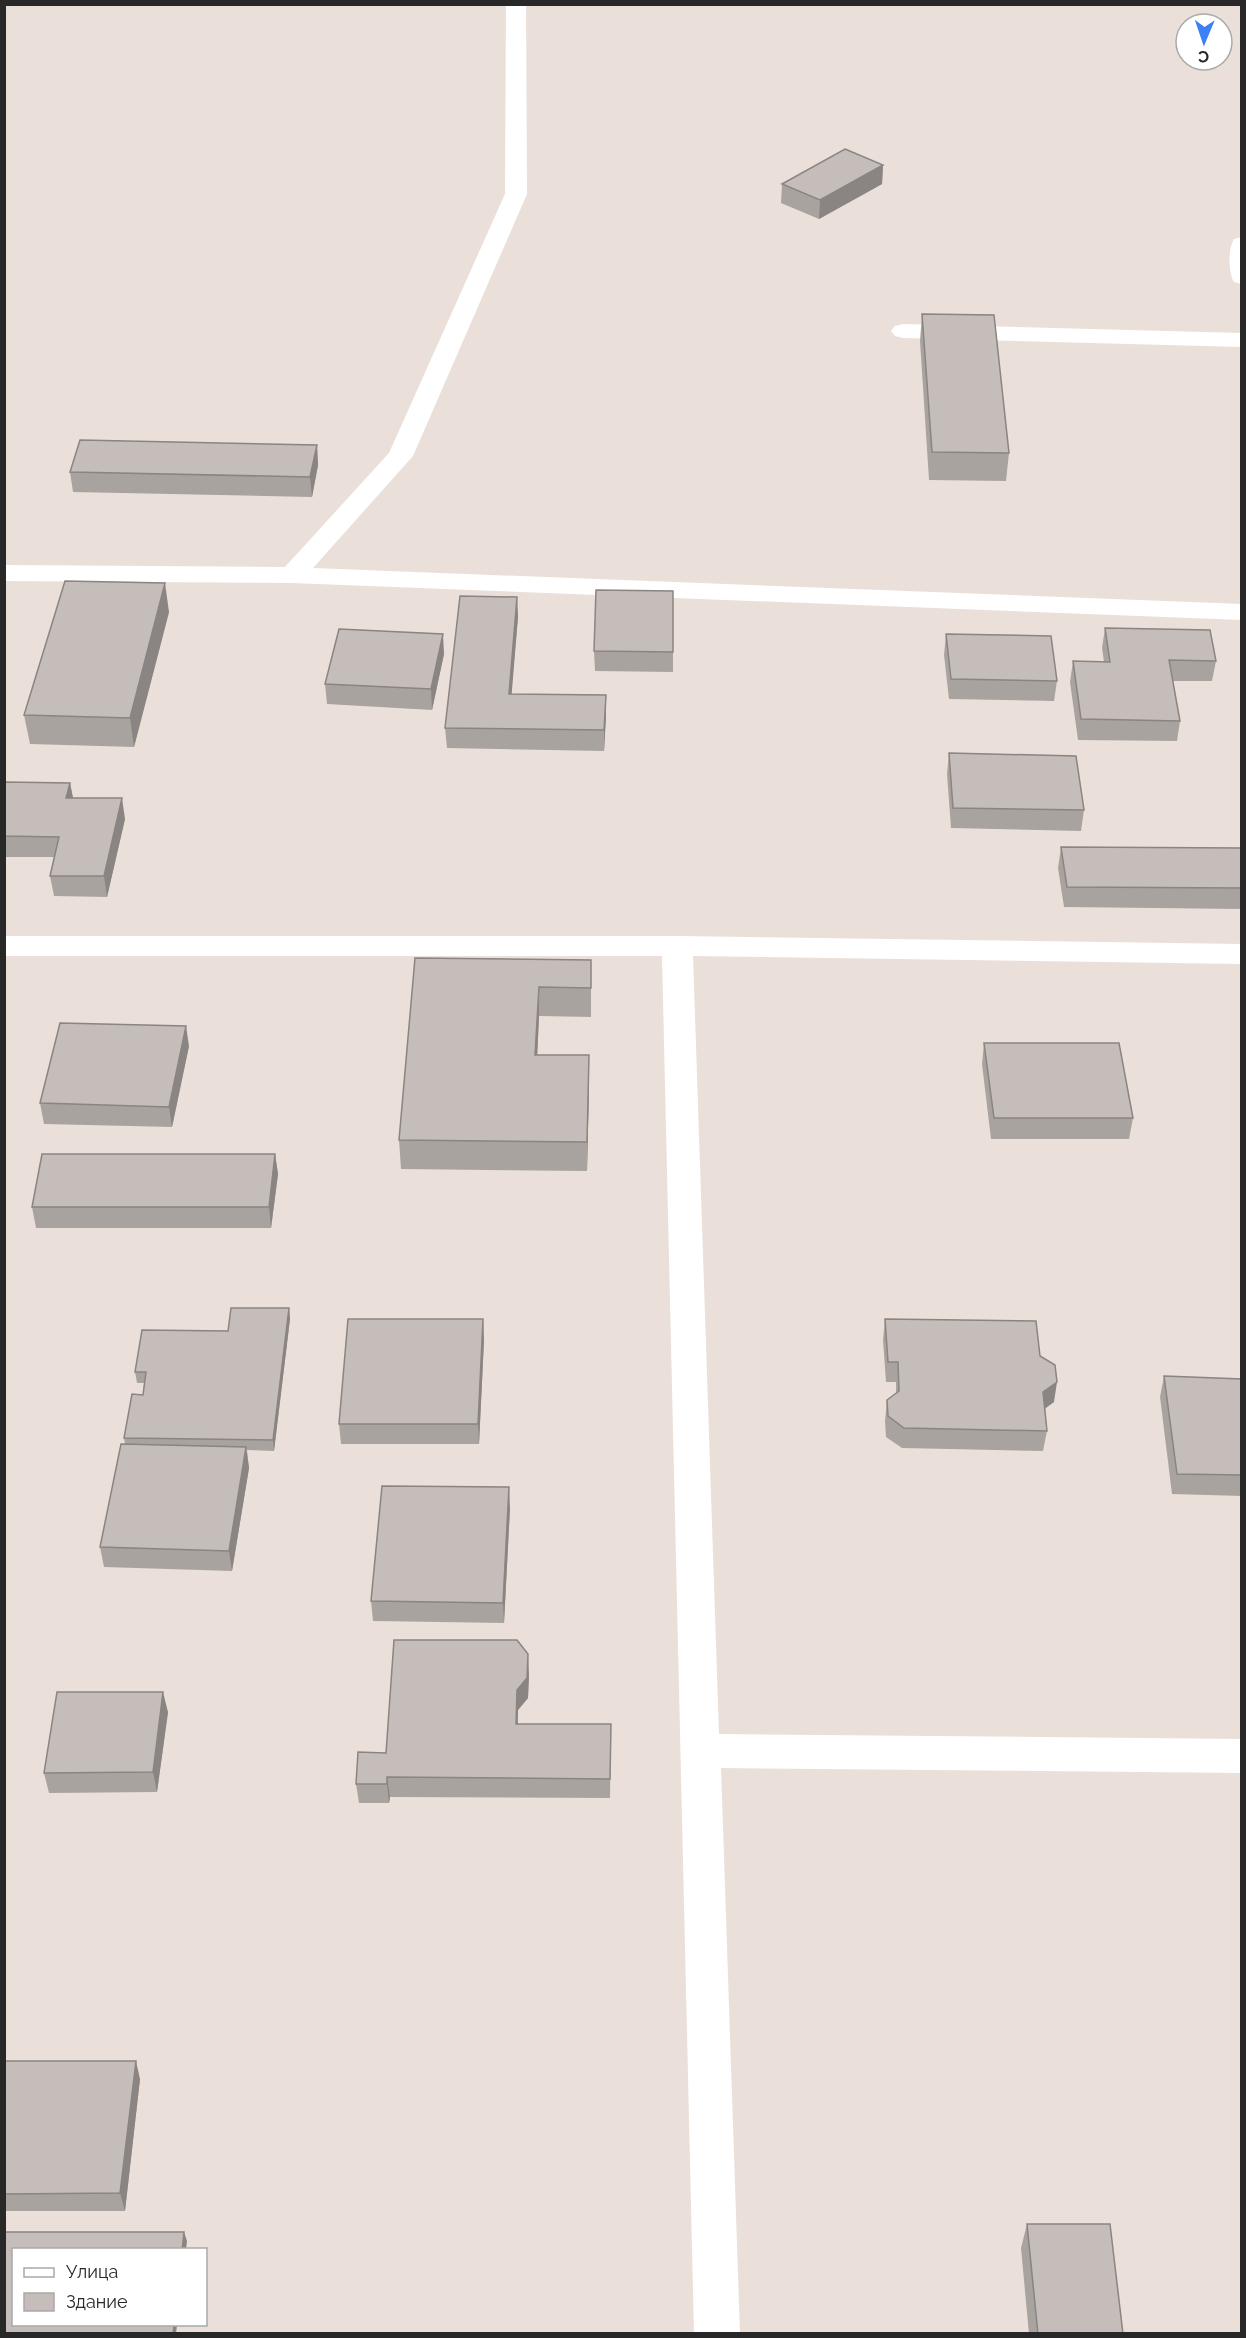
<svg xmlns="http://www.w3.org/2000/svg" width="1246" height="2338" viewBox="0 0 1246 2338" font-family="Raleway,sans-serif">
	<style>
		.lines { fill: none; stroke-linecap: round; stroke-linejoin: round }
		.minor { fill: #fff; fill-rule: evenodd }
		.wall { fill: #a9a39f }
		.shaded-wall { fill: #8a8482 }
		.building { fill: #c5bdb9; stroke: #8a8482; stroke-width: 1.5 }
	</style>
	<rect width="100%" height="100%" fill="#eae0d9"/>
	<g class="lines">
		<g class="minor">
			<path d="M506 4H526L527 194 413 456 313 568 1242 604V620L292 583 4 581V565L285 567 389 453 505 194Z"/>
			<path d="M1242 237V284L1234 282C1228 273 1228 248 1234 239Z"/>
			<path d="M903 324 1242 333V347L903 338 895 336 891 331 895 326Z"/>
			<path d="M4 936H677L1242 944V964L693 956 719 1734 1242 1739V1773L721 1768 740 2334H694L662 956H4Z"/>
		</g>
	</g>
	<g class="wall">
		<path d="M883 165 882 184 819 219 781 203 782 184Z"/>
		<path d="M922 314 1009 453 1006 481 929 480 920 341Z"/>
		<path d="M317 445 318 465 312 497 73 492 70 472Z"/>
		<path d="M673 591V672L595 671 594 651Z"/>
		<path d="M517 597 518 617 511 694 606 716 604 751 447 748 445 728Z"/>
		<path d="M169 612 134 747 30 744 24 715Z"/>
		<path d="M1105 628 1216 661 1212 681H1173L1180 721 1177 741 1078 740 1070 682 1073 661 1104 662 1102 648Z"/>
		<path d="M946 634 1057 681 1054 701 949 699 944 655Z"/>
		<path d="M444 654 432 710 327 704 325 684Z"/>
		<path d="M949 753 1084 810 1081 831 951 828 947 774Z"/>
		<path d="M4 782 70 783 73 798 125 819 107 897 54 896 50 876 54 857H4Z"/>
		<path d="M1061 847 1242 848V909L1064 907 1058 868Z"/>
		<path d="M415 958 591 960V1017L539 1016 537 1055H589V1084L587 1171 401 1169 399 1140Z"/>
		<path d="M984 1043 1133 1118 1129 1139H991L982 1064Z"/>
		<path d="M189 1046 172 1127 44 1124 40 1103Z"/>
		<path d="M275 1154 278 1174 271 1228H36L32 1207Z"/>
		<path d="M289 1308 290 1319 274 1451 247 1450 249 1468 232 1571 104 1567 100 1547 125 1444 124 1438 143 1395 144 1383H137L135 1372 228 1331Z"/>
		<path d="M483 1319 484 1340 479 1444H341L339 1424Z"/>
		<path d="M885 1319 1040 1356 1054 1402 1045 1409 1047 1431 1043 1451 902 1448 886 1437 885 1421 887 1400 896 1393V1382H886L883 1340Z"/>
		<path d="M1164 1376 1242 1379V1496L1172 1494 1160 1397Z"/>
		<path d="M510 1508 504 1623 373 1621 371 1601Z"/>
		<path d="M529 1674 528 1698 518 1710V1724H611L610 1798 390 1797 389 1803H359L356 1784 386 1753Z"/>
		<path d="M168 1712 157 1792 49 1793 44 1773Z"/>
		<path d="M4 2061 140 2079 125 2211H4Z"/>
		<path d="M1027 2224 1123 2334H1029L1021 2248Z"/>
	</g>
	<g class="shaded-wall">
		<path d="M883 165 882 184 819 219 820 200Z"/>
		<path d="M317 445 318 465 312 497 310 477Z"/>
		<path d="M165 583 169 612 134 747 130 718Z"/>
		<path d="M517 597 518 617 510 714 509 694Z"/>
		<path d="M443 634 444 654 432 710 431 689Z"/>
		<path d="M606 695V716L604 751V730Z"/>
		<path d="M70 783 74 803 66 798Z"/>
		<path d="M122 798 125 819 107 897 104 876Z"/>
		<path d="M539 987V1016L536 1084 535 1055Z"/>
		<path d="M186 1026 189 1046 172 1127 169 1107Z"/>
		<path d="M589 1055V1084L587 1171V1142Z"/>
		<path d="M275 1154 278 1174 271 1228 269 1207Z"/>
		<path d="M289 1308 290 1319 274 1451 273 1440Z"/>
		<path d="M483 1319 484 1340 479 1444 478 1424Z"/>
		<path d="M1057 1382 1054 1402 1039 1412 1043 1392Z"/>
		<path d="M246 1447 249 1468 232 1571 229 1551Z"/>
		<path d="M509 1487 510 1508 504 1623 503 1603Z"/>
		<path d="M528 1654 529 1674 528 1698 518 1710 517 1743 516 1724 517 1690Z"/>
		<path d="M163 1692 168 1712 157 1792 153 1772Z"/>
		<path d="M387 1777 390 1797 389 1803 387 1784Z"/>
		<path d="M136 2061 140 2079 125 2211 120 2193Z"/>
		<path d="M184 2232 187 2241 186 2250H182Z"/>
		<path d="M174 2325H177L176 2334H173Z"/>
	</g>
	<g class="building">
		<path d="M845 149 883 165 820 200 782 184Z"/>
		<path d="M922 314 994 315 1009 453 932 452Z"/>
		<path d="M80 440 317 445 310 477 70 472Z"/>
		<path d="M65 581 165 583 130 718 24 715Z"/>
		<path d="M596 590 673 591V652L594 651Z"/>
		<path d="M460 596 517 597 509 694 606 695 604 730 445 728Z"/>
		<path d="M1105 628 1210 630 1216 661 1169 660 1180 721 1081 719 1073 661 1110 662Z"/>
		<path d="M339 629 443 634 431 689 325 684Z"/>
		<path d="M946 634 1051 636 1057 681 951 679Z"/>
		<path d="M949 753 1076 756 1084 810 953 808Z"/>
		<path d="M4 782 70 783 66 798H122L104 876H50L59 837 4 836Z"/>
		<path d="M1061 847 1242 848V888L1067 887Z"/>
		<path d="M415 958 591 960V988L539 987 535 1055H589L587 1142 399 1140Z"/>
		<path d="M60 1023 186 1026 169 1107 40 1103Z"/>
		<path d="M984 1043H1119L1133 1118H994Z"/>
		<path d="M42 1154H275L269 1207H32Z"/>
		<path d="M231 1308H289L273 1440 124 1438 132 1394 143 1395 146 1372H135L142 1330 228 1331Z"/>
		<path d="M348 1319H483L478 1424H339Z"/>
		<path d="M885 1319 1036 1321 1040 1356 1055 1365 1057 1382 1043 1392 1047 1431 904 1428 888 1416 887 1400 899 1391 898 1362H888Z"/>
		<path d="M1164 1376 1242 1379V1475L1177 1474Z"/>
		<path d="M121 1444 246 1447 229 1551 100 1547Z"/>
		<path d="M382 1486 509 1487 503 1603 371 1601Z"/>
		<path d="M394 1640H517L528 1654 527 1678 517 1690 516 1724H611L610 1779 387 1777V1784H356L358 1752 386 1753Z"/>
		<path d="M57 1692H163L153 1772 44 1773Z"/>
		<path d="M4 2061H136L120 2193 4 2194Z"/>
		<path d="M1027 2224H1110L1123 2334H1038Z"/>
		<path d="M4 2232H184L182 2250H14V2325H174L173 2334H4Z"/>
	</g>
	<rect width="1246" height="2338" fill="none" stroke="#282828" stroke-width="12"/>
	<rect x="12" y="2248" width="195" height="78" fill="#ffffff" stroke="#a9a9a9" stroke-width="1.5"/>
	<rect x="24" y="2268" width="30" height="9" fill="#ffffff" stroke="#a9a9a9" stroke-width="1.5"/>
	<text x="66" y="2278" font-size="18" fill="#282828">Улица</text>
	<rect x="24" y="2293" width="30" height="18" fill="#c5bdb9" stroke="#a9a9a9" stroke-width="1.5"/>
	<text x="66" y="2308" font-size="18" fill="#282828">Здание</text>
	<g transform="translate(1204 42) rotate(182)"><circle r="28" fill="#ffffff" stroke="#a9a9a9" stroke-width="1.5"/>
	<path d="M0-4.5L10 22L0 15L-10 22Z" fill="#3b80f5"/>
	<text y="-9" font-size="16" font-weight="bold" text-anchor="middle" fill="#282828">С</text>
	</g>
</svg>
